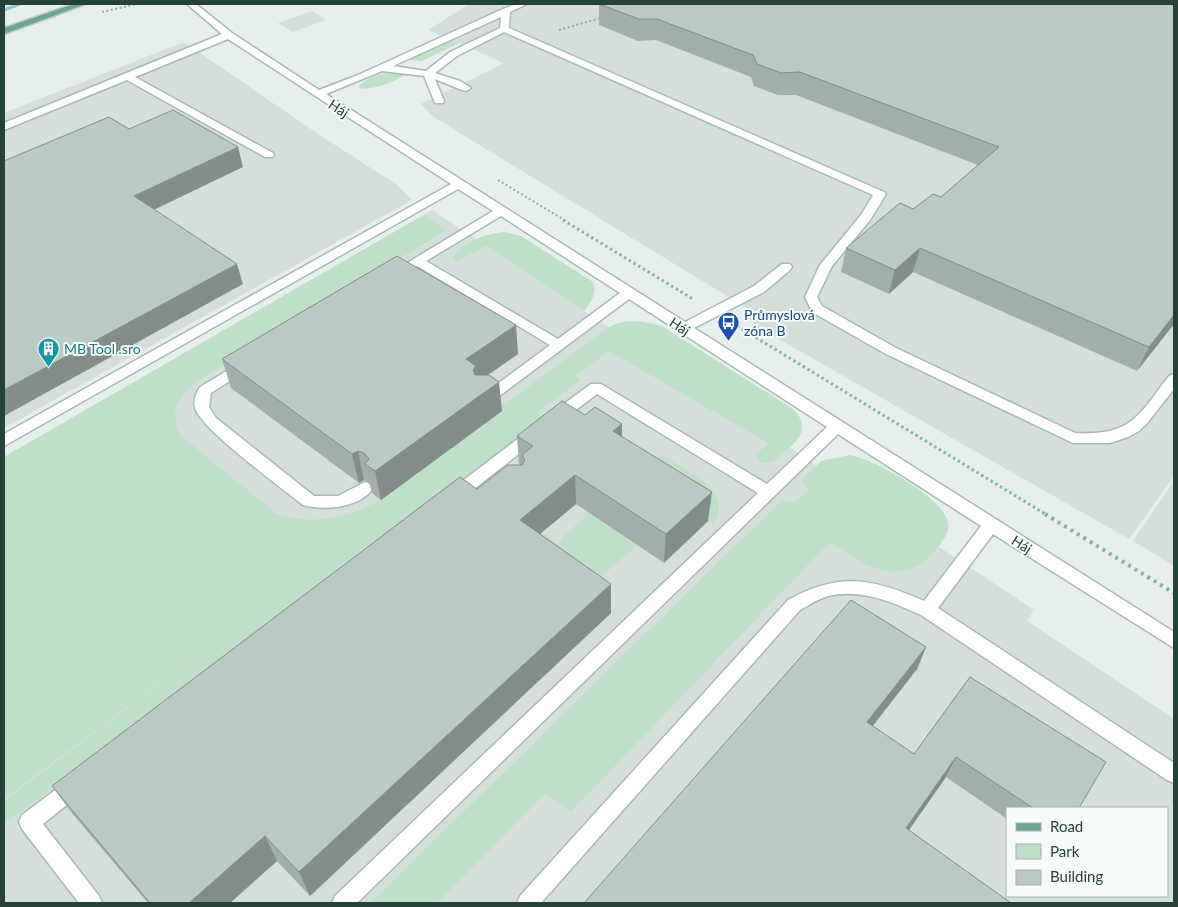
<svg xmlns="http://www.w3.org/2000/svg" width="1178" height="907" viewBox="0 0 1178 907" font-family="Lato,sans-serif">
	<style>
		.built { fill: #d4dfda; fill-rule: evenodd }
		.green { fill: #bfe0c8 }
		.lines { fill: none; stroke-linecap: round; stroke-linejoin: round }
		.stream { fill: #8ec9d4; fill-rule: evenodd }
		.minor-casing { stroke: #a8b8b2; stroke-width: 3 }
		.major-casing { stroke: #c2cac8; stroke-width: 3 }
		.path-far2 { stroke: #86b3a5; stroke-width: 2; stroke-dasharray: 2 2.5; stroke-linecap: butt }
		.path-far1 { stroke: #86b3a5; stroke-width: 3; stroke-dasharray: 2.5 3; stroke-linecap: butt }
		.path { stroke: #86b3a5; stroke-width: 4; stroke-dasharray: 3 4.5; stroke-linecap: butt }
		.minor { fill: #fff; fill-rule: evenodd }
		.major { fill: #6aa596; fill-rule: evenodd }
		.wall { fill: #a1aea9 }
		.shaded-wall { fill: #838d89 }
		.building { fill: #bbcac4; stroke: #838d89 }
		.labels { text-anchor: middle; dominant-baseline: central; stroke-width: 4; stroke-linejoin: round; paint-order: stroke }
		.street-label { font-size: 14px; fill: #24423a; stroke: #f7fbf9 }
		.transit-label { font-size: 14px; fill: #164399; stroke: #f7fbf9; text-anchor: start }
		.culture-label { font-size: 14px; fill: #0d838f; stroke: #f7fbf9; text-anchor: start }
	</style>
	<rect width="100%" height="100%" fill="#e6efeb"/>
	<g class="built">
		<path d="M469 4H1174V476L1129 539 754 325 745 307 432 116 421 104 504 63 428 30Z"/>
		<path d="M312 11 326 20 293 32 278 23Z"/>
		<path d="M184 42 324 138 396 184 412 200 4 428V113Z"/>
		<path d="M432 210 1034 610 1027 621 1174 719V903H4V457ZM1007 808H1167V896H1007Z"/>
		<path d="M1174 481V566L1133 541Z"/>
	</g>
	<g class="green">
		<path d="M451 40 459 43 422 61 409 60Z"/>
		<path d="M395 72 408 73C398 80 369 93 358 87 367 77 382 73 395 72Z"/>
		<path d="M424 215 447 230 209 374C195 383 175 396 175 415 175 422 178 429 180 435L277 514C314 526 348 517 381 500L498 409 609 327C626 318 644 321 662 326L793 409C811 427 800 440 783 453 775 460 771 465 760 462L756 455 768 443 609 351 576 376 581 380 537 413 546 420 387 540 381 535 335 570 341 575 4 824V801L273 597 4 799V457Z"/>
		<path d="M505 232 521 236 593 282C598 293 591 302 584 311L486 246 457 261 453 260C457 242 489 233 505 232Z"/>
		<path d="M661 455C683 469 737 491 713 524L638 476Z"/>
		<path d="M850 455C874 459 943 498 948 522 950 530 945 537 941 543 929 562 911 574 887 571 866 569 847 551 829 543L571 812 545 794 437 903H370L782 500 795 503 809 489 804 484 802 480 821 461Z"/>
		<path d="M589 513 637 545 583 593 522 549 542 532 559 545 563 537Z"/>
	</g>
	<g class="lines">
		<path class="stream" d="M16 4H24L4 12V8Z"/>
		<defs>
			<g id="minor">
				<path d="M187 4H196L232 33 319 90 358 75 503 9 516 4H527L510 12 509 28 884 192 886 194 870 220 832 266 817 297 822 306 896 348 1075 433C1132 436 1138 416 1169 376L1174 374V389L1148 422 1139 431 1128 437 1110 443H1073L886 354 812 312 805 297 820 265 861 215 873 195 504 32 457 56 435 73 460 81 471 88 466 91 462 90 435 79 444 101 443 103H435L424 76 382 71 326 94 685 322 754 286 782 264H790L792 267 790 270 764 292 694 328 1174 632V648L993 534 938 608 1174 763V783L1167 780 921 615C893 602 860 588 828 596 818 599 809 605 800 610L541 903H517L520 896 788 600C839 572 872 578 924 601L981 526 838 434 357 903H332L335 896 758 493 597 394 560 422H550L548 418 550 414 591 384H601L767 484 827 427 629 299 490 403H480L478 400 480 397 550 345 417 266 399 277H391L389 274 493 211 458 189 4 446V434L451 184 228 39 135 77 273 153 274 155 273 157H265L127 80 4 130V123L222 34ZM501 17 500 28 450 52 426 71 393 66ZM501 216 620 293 558 339 426 261Z"/>
				<path d="M245 360 250 362 252 365 250 368 211 393 209 407 216 418 314 496H338L365 482 370 484 373 488C361 508 323 511 303 505 282 488 202 430 195 408 193 401 196 393 200 387Z"/>
				<path d="M533 430 538 431 540 435 538 439 460 500 454 502 448 500 446 496 448 492 528 431Z"/>
				<path d="M77 776 84 779 87 785 84 791 43 824 99 896 102 903H79L22 829 19 822 22 815 70 779Z"/>
			</g>
			<path id="major" d="M74 4H86L4 34V28Z"/>
		</defs>
		<use href="#minor" class="minor-casing"/>
		<use href="#major" class="major-casing"/>
		<g class="path-far2">
			<path d="M102 12 137 4"/>
			<path d="M559 30 601 18"/>
			<path d="M498 180 566 221"/>
		</g>
		<g class="path-far1">
			<path d="M563 220 693 299"/>
			<path d="M737 326 1047 515"/>
		</g>
		<path class="path" d="M1045 514 1174 593"/>
		<use href="#minor" class="minor"/>
		<use href="#major" class="major"/>
	</g>
	<g class="wall">
		<path d="M599 4H1174V324L1137 371 913 272 889 294 841 272 846 248 913 209 941 197 978 165 796 95H778L754 86 751 77 656 40 638 41 599 25Z"/>
		<path d="M518 354 488 375 502 411 381 500 372 493 369 482 364 480 359 483 231 388 222 359Z"/>
		<path d="M585 415 622 424V436L708 521 664 563 576 504 540 534 611 613 310 896 277 861 230 903H148L71 812 52 786 477 489 519 465 517 436Z"/>
		<path d="M926 647 917 669 873 726 914 754 970 677 1079 808H1007V819L946 777 909 830 584 903Z"/>
	</g>
	<g class="shaded-wall">
		<path d="M238 147 243 167 141 216 134 196Z"/>
		<path d="M920 248 913 272 889 294 895 270Z"/>
		<path d="M237 264 243 284 4 416V390Z"/>
		<path d="M1174 315V324L1137 371 1149 347Z"/>
		<path d="M516 325 518 354 478 382H499L502 411 381 500 375 471 466 359Z"/>
		<path d="M622 424 621 453 613 431Z"/>
		<path d="M358 451 364 480 359 483 352 454Z"/>
		<path d="M575 475 576 504 522 549 520 520Z"/>
		<path d="M712 492 708 521 664 563 666 534Z"/>
		<path d="M611 584V613L310 896 299 872Z"/>
		<path d="M926 647 917 669 859 743 867 722Z"/>
		<path d="M956 757 946 777 897 847 906 828Z"/>
		<path d="M265 836 277 861 230 903H189Z"/>
	</g>
	<g class="building">
		<path d="M599 4H1174V315L1149 347 920 248 895 270 846 248 900 203 913 209 933 194 941 197 999 147 800 72 781 73 757 64 753 55 657 19H639Z"/>
		<path d="M173 110 238 147 134 196 237 264 4 390V161L109 117 129 129Z"/>
		<path d="M397 256 516 325 466 359 476 366 473 370 475 375H489L499 382 375 471 365 464 369 459 364 453 358 451 352 454 222 359Z"/>
		<path d="M562 401 585 415 595 407 622 424 613 431 712 492 666 534 575 475 520 520 611 584 299 872 265 836 189 903H150L52 786 460 477 477 489 508 465H522L525 460 522 455 533 446 517 436Z"/>
		<path d="M851 600 926 647 867 722 914 754 970 677 1106 762 1079 808H1033L956 757 906 828 1011 903H584Z"/>
	</g>
	<defs>
		<symbol id="bus-pin" viewBox="-11 -11 22 30"><path d="M0 17L-7.5 6A9.5 9.5 0 1 1 7.5 6Z" fill="#1a4fb4" stroke="#f7fbf9"/><path d="M-5-6H5V4H4V6H2V4H-2V6H-4V4H-5ZM-3.5-4V0h7V-4ZM-3.5 1.2v1.5H-2V1.2ZM2 1.2v1.5H3.5V1.2Z" fill="#fff"/></symbol>
		<symbol id="building-pin" viewBox="-11 -11 22 30"><path d="M0 17L-7.5 6A9.5 9.5 0 1 1 7.5 6Z" fill="#0f9aa8" stroke="#f7fbf9"/><path d="M-4-6H4V6H1V3H-1V6H-4ZM-2.5-4.3h1.7v1.8h-1.7ZM.8-4.3h1.7v1.8H.8ZM-2.5-1h1.7V.8h-1.7ZM.8-1h1.7V.8H.8Z" fill="#fff"/></symbol>
	</defs>
	<g fill-rule="evenodd">
		<use href="#bus-pin" x="716" y="310" width="25" height="34"/>
		<use href="#building-pin" x="36" y="336" width="25" height="34"/>
	</g>
	<g class="labels">
		<g class="street-label">
			<text transform="translate(339 108) rotate(33)">Háj</text>
			<text transform="translate(680 326) rotate(33)">Háj</text>
			<text transform="translate(1022 544) rotate(32)">Háj</text>
		</g>
		<g class="transit-label">
			<text x="744" y="314">Průmyslová<tspan x="744" dy="16">zóna B</tspan></text>
		</g>
		<g class="culture-label">
			<text x="64" y="348">MB Tool .sro</text>
		</g>
	</g>
	<rect width="1178" height="907" fill="none" stroke="#24423a" stroke-width="10"/>
	<rect x="1006" y="807" width="162" height="90" fill="#f7fbf9" stroke="#a3b1ad"/>
	<rect x="1016" y="823" width="25" height="8" fill="#6aa596" stroke="#a3b1ad"/>
	<text x="1050" y="832" font-size="15" fill="#24423a">Road</text>
	<rect x="1016" y="844" width="25" height="15" fill="#bfe0c8" stroke="#a3b1ad"/>
	<text x="1050" y="857" font-size="15" fill="#24423a">Park</text>
	<rect x="1016" y="870" width="25" height="15" fill="#bbcac4" stroke="#a3b1ad"/>
	<text x="1050" y="882" font-size="15" fill="#24423a">Building</text>
</svg>
